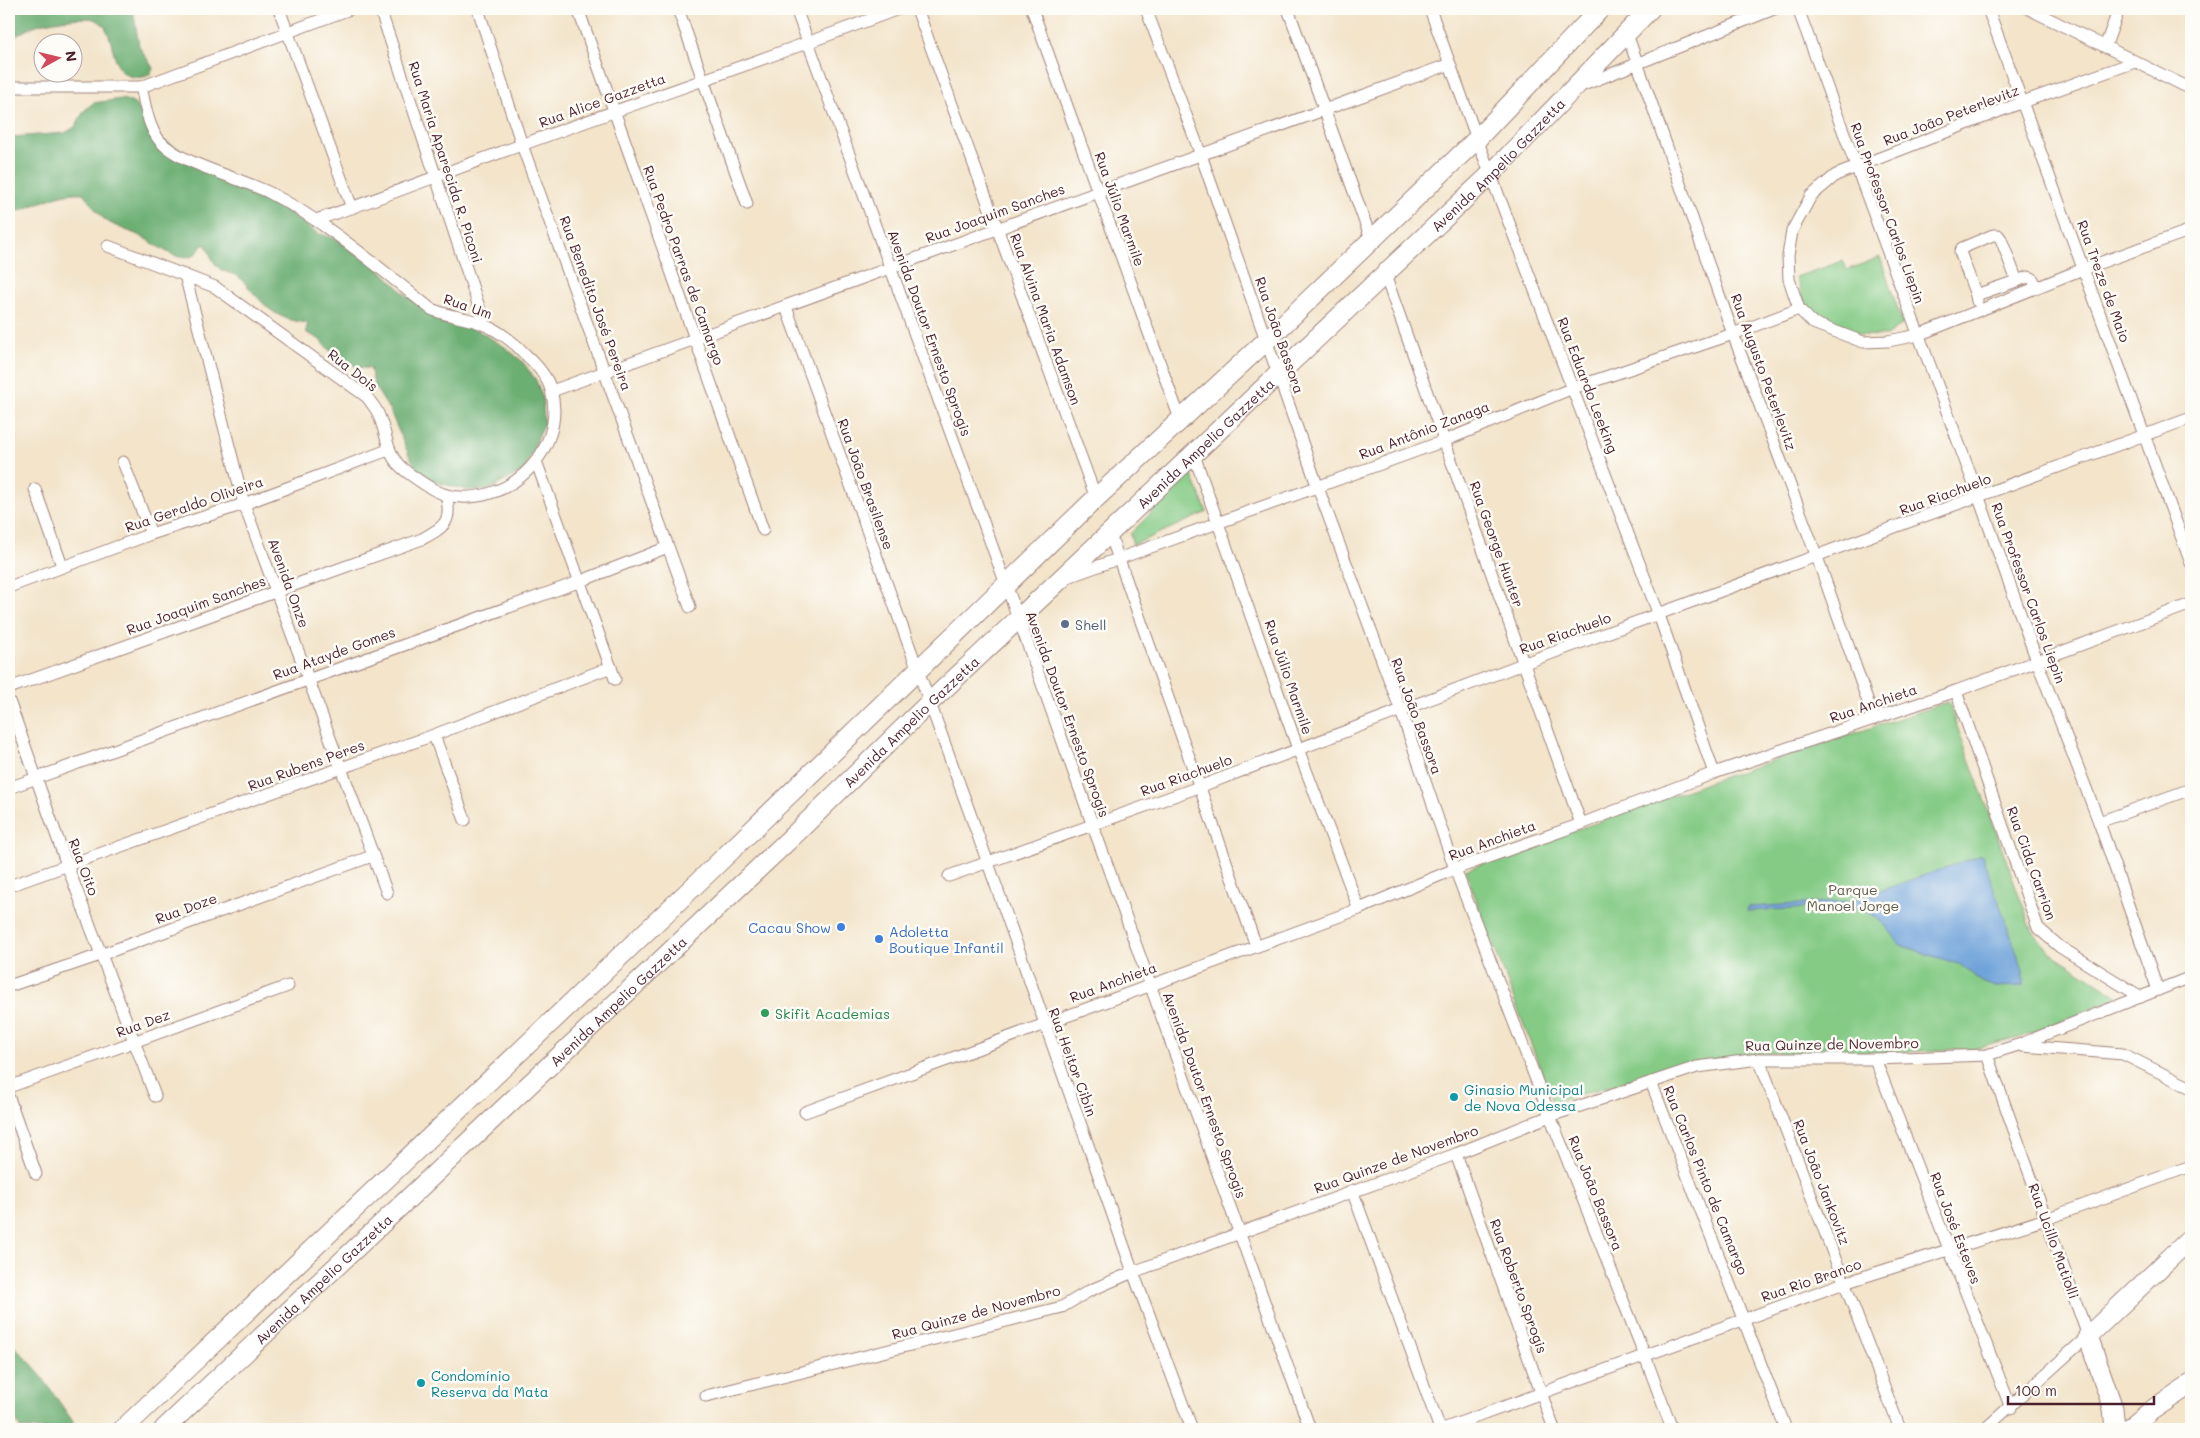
<svg xmlns="http://www.w3.org/2000/svg" width="2200" height="1438" viewBox="0 0 2200 1438" font-family="Mali,sans-serif">
	<style>
		.green { fill: #85cb86; stroke: #687558 }
		.forest { fill: #6caf73; stroke: #5b674f }
		.water { fill: #6ea2da; stroke: #5c6082 }
		.lines { fill: none; stroke-linecap: round; stroke-linejoin: round }
		.street-casing { stroke: #9e827a; stroke-width: 13 }
		.primary-casing { stroke: #9e827a; stroke-width: 21 }
		.street { stroke: #fff; stroke-width: 11 }
		.primary { stroke: #fff; stroke-width: 19 }
		.service-dot { fill: #5c6f8a; stroke: #fdfcf7; stroke-width: 2 }
		.shop-dot { fill: #3f7fe0; stroke: #fdfcf7; stroke-width: 2 }
		.leisure-dot { fill: #2e9e5b; stroke: #fdfcf7; stroke-width: 2 }
		.culture-dot { fill: #0f9aa8; stroke: #fdfcf7; stroke-width: 2 }
		.labels { text-anchor: middle; dominant-baseline: central; stroke-width: 5; stroke-linejoin: round; paint-order: stroke }
		.street-label { font-size: 14px; fill: #4a1f2b; stroke: #fdfcf7 }
		.service-label { font-size: 14px; fill: #4e5e75; stroke: #fdfcf7; text-anchor: start }
		.park-label { font-size: 14px; fill: #5f5b4b; stroke: #fdfcf7 }
		.shop-label { font-size: 14px; fill: #366cbe; stroke: #fdfcf7; text-anchor: end }
		.leisure-label { font-size: 14px; fill: #27864d; stroke: #fdfcf7; text-anchor: start }
		.culture-label { font-size: 14px; fill: #0d838f; stroke: #fdfcf7; text-anchor: start }
	</style>
	<rect width="100%" height="100%" fill="#fdfcf7"/>
	<filter id="ink" filterUnits="userSpaceOnUse"><feTurbulence type="fractalNoise" baseFrequency=".02" numOctaves="2"/><feDisplacementMap in="SourceGraphic" scale="10" xChannelSelector="R" yChannelSelector="G"/><feConvolveMatrix kernelMatrix="1 2 1 2 8 2 1 2 1" color-interpolation-filters="sRGB"/></filter>
	<filter id="wash" filterUnits="userSpaceOnUse"><feTurbulence type="fractalNoise" baseFrequency=".0096" numOctaves="4" result="noise"/><feDisplacementMap in="SourceGraphic" scale="20" xChannelSelector="R" yChannelSelector="G"/><feGaussianBlur stdDeviation="1.12" result="paint"/><feColorMatrix in="noise" values="0 0 0 0 0 0 0 0 0 0 0 0 0 0 0 0 0 1.4 0 .05"/><feComposite in="paint" operator="in"/></filter>
	<g filter="url(#wash)">
		<rect width="100%" height="100%" fill="#f3e4ca"/>
		<g class="green">
			<path d="M1880 257 1903 324 1886 336 1865 335 1836 329 1818 319 1805 305 1796 277 1843 261 1847 270Z"/>
			<path d="M1191 473 1207 512 1133 545 1130 534Z"/>
			<path d="M1948 702 2032 930 2051 953 2119 997 2039 1031 1979 1048 1882 1053H1763L1694 1062 1553 1102 1465 870 1718 779Z"/>
		</g>
		<g class="forest">
			<path d="M9 9H133L139 46 153 68C152 73 148 77 143 77 104 82 121 33 97 20 86 15 52 21 40 24 29 27 18 35 9 40Z"/>
			<path d="M121 99C141 102 144 117 151 134L254 189 269 199 281 201 295 217 317 233 355 245 408 297 469 325 505 347 522 361 536 380 543 399 544 423 525 470 488 490H467L435 482 425 476 417 469 409 455 390 411 375 387 370 368H357L350 362 338 359 319 339 307 333 306 330 308 323C270 319 264 303 240 278 236 274 230 274 226 272 214 268 211 256 206 245H202C189 273 161 247 144 238 131 231 117 228 105 220 97 213 90 201 83 193 57 191 33 208 9 214V134L11 137 65 133 75 127 84 111 93 103Z"/>
			<path d="M9 1340 38 1371 78 1429H21L9 1409Z"/>
		</g>
		<path class="water" d="M1982 855 2023 970V986L1995 987 1982 982 1961 965 1900 945 1887 927 1873 915 1852 906 1747 911 1748 907 1851 901Z"/>
	</g>
	<g filter="url(#ink)">
		<g class="lines">
			<defs>
				<g id="street">
					<path d="M279 9 352 208"/>
					<path d="M380 9 485 325"/>
					<path d="M478 9 522 145 690 607"/>
					<path d="M578 9 763 530"/>
					<path d="M678 9 747 204"/>
					<path d="M796 9 1019 620 1310 1429"/>
					<path d="M917 9 1096 498"/>
					<path d="M1032 9 1180 419"/>
					<path d="M1146 9 1201 155 1317 485 1401 711 1455 869 1550 1116 1645 1356 1672 1429"/>
					<path d="M1288 9 1371 239"/>
					<path d="M1430 9 1477 139 1659 615 1714 773"/>
					<path d="M1798 9 1979 498 2037 661 2099 822 2158 990"/>
					<path d="M1988 9 2191 563"/>
					<path d="M2029 9 2191 89"/>
					<path d="M1627 34 1733 334 1817 557 1874 719"/>
					<path d="M2105 47 2119 9"/>
					<path d="M2135 62 2023 102 1836 175 1811 196 1792 231 1788 256 1789 279 1799 309 1813 323 1863 342 1888 341 1918 335 2083 269 2191 230"/>
					<path d="M1581 86 1774 9"/>
					<path d="M9 87H141L350 9"/>
					<path d="M316 220C387 196 457 168 527 143 650 98 775 56 898 9"/>
					<path d="M108 246 215 287 367 397C371 403 377 409 379 416 389 439 385 456 407 472 418 480 434 492 447 495 506 509 568 451 551 390 547 376 536 364 525 354 515 343 499 331 485 325 468 317 448 317 431 309 379 268 328 223 270 193 240 178 189 166 165 146 148 132 146 107 141 87"/>
					<path d="M185 275 244 504 387 893"/>
					<path d="M1385 275 1581 824"/>
					<path d="M1976 295 1960 252 1962 248 1993 235H1998L2001 239 2017 281"/>
					<path d="M1977 301 1976 295 2028 277 2032 278 2037 287"/>
					<path d="M786 307 988 863 1133 1272 1192 1429"/>
					<path d="M552 391 1450 64"/>
					<path d="M1194 455 1298 749 1359 909"/>
					<path d="M536 461 615 679"/>
					<path d="M123 462 151 534"/>
					<path d="M35 489 62 566"/>
					<path d="M1110 534 1256 946"/>
					<path d="M1068 577 1444 441 1573 388 1733 334 1799 309"/>
					<path d="M9 587 151 534 244 504 388 450"/>
					<path d="M9 688 422 539C444 527 453 522 446 495"/>
					<path d="M1956 691 2038 928 2060 947 2141 997"/>
					<path d="M9 701 67 865 155 1096"/>
					<path d="M434 735 465 820"/>
					<path d="M9 788 581 581 668 547"/>
					<path d="M2099 822 2191 789"/>
					<path d="M949 876 1199 787 1525 663 2191 418"/>
					<path d="M9 886 434 735 611 667"/>
					<path d="M9 986 103 954 372 856"/>
					<path d="M2022 1046 2123 1054 2191 1088"/>
					<path d="M1759 1059 1900 1429"/>
					<path d="M1875 1059 2011 1408"/>
					<path d="M1651 1082 1786 1429"/>
					<path d="M9 1087 288 986"/>
					<path d="M9 1098 36 1174"/>
					<path d="M805 1112 1359 909 1455 869 1581 824 1714 773 1956 691 2191 604"/>
					<path d="M1456 1154 1554 1429"/>
					<path d="M1352 1190 1440 1429"/>
					<path d="M706 1396 1062 1307 1089 1291 1133 1272 1456 1154 1550 1116 1697 1067 1759 1059H1875L1987 1055 2018 1045 2191 977"/>
					<path d="M1443 1429 1844 1283 2046 1219 2191 1166"/>
					<path d="M1985 1429 2088 1336 1987 1055"/>
				</g>
				<g id="primary">
					<path d="M123 1429 713 868 1096 498 1266 341 1477 139 1600 9"/>
					<path id="s1" d="M164 1429 796 833 929 703 1491 174 1650 9"/>
					<path d="M2115 1429 2113 1408 2088 1336 2191 1238"/>
					<path d="M2129 1429 2152 1410 2191 1384"/>
				</g>
			</defs>
			<use href="#street" class="street-casing"/>
			<use href="#primary" class="primary-casing"/>
			<use href="#street" class="street"/>
			<use href="#primary" class="primary"/>
		</g>
	</g>
	<circle class="service-dot" cx="1065" cy="624" r="5"/>
	<g class="shop-dot">
		<circle cx="841" cy="927" r="5"/>
		<circle cx="879" cy="939" r="5"/>
	</g>
	<circle class="leisure-dot" cx="765" cy="1013" r="5"/>
	<g class="culture-dot">
		<circle cx="1454" cy="1097" r="5"/>
		<circle cx="421" cy="1383" r="5"/>
	</g>
	<g class="labels">
		<g class="street-label">
			<text transform="translate(602 100) rotate(-20)">Rua Alice Gazzetta</text>
			<text transform="translate(1951 115) rotate(-21)">Rua João Peterlevitz</text>
			<text transform="translate(446 162) rotate(72)">Rua Maria Aparecida R. Piconi</text>
			<text stroke="none"><textPath href="#s1" startOffset="1838">Avenida Ampelio Gazzetta</textPath></text>
			<text transform="translate(1120 209) rotate(70)">Rua Júlio Marmile</text>
			<text transform="translate(995 213) rotate(-20)">Rua Joaquim Sanches</text>
			<text transform="translate(1888 213) rotate(70)">Rua Professor Carlos Liepin</text>
			<text transform="translate(684 265) rotate(70)">Rua Pedro Parras de Camargo</text>
			<text transform="translate(2104 281) rotate(70)">Rua Treze de Maio</text>
			<text transform="translate(596 303) rotate(70)">Rua Benedito José Pereira</text>
			<text transform="translate(468 306) rotate(19)">Rua Um</text>
			<text transform="translate(1046 319) rotate(70)">Rua Alvina Maria Adamson</text>
			<text transform="translate(930 333) rotate(70)">Avenida Doutor Ernesto Sprogis</text>
			<text transform="translate(1280 335) rotate(71)">Rua João Bassora</text>
			<text transform="translate(353 370) rotate(38)">Rua Dois</text>
			<text transform="translate(1764 372) rotate(70)">Rua Augusto Peterlevitz</text>
			<text transform="translate(1588 385) rotate(69)">Rua Eduardo Leeking</text>
			<text transform="translate(1424 430) rotate(-21)">Rua Antônio Zanaga</text>
			<text stroke="none"><textPath href="#s1" startOffset="1434">Avenida Ampelio Gazzetta</textPath></text>
			<text transform="translate(866 484) rotate(70)">Rua João Brasilense</text>
			<text transform="translate(1945 494) rotate(-20)">Rua Riachuelo</text>
			<text transform="translate(194 504) rotate(-19)">Rua Geraldo Oliveira</text>
			<text transform="translate(1497 544) rotate(70)">Rua George Hunter</text>
			<text transform="translate(289 583) rotate(70)">Avenida Onze</text>
			<text transform="translate(2029 593) rotate(70)">Rua Professor Carlos Liepin</text>
			<text transform="translate(196 605) rotate(-20)">Rua Joaquim Sanches</text>
			<text transform="translate(1565 633) rotate(-20)">Rua Riachuelo</text>
			<text transform="translate(334 653) rotate(-20)">Rua Atayde Gomes</text>
			<text transform="translate(1289 677) rotate(71)">Rua Júlio Marmile</text>
			<text transform="translate(1873 703) rotate(-19)">Rua Anchieta</text>
			<text transform="translate(1068 714) rotate(70)">Avenida Doutor Ernesto Sprogis</text>
			<text transform="translate(1417 716) rotate(70)">Rua João Bassora</text>
			<text stroke="none"><textPath href="#s1" startOffset="1029">Avenida Ampelio Gazzetta</textPath></text>
			<text transform="translate(306 765) rotate(-20)">Rua Rubens Peres</text>
			<text transform="translate(1186 775) rotate(-20)">Rua Riachuelo</text>
			<text transform="translate(1492 840) rotate(-20)">Rua Anchieta</text>
			<text transform="translate(2032 863) rotate(70)">Rua Cida Carrion</text>
			<text transform="translate(84 867) rotate(69)">Rua Oito</text>
			<text transform="translate(186 908) rotate(-20)">Rua Doze</text>
			<text transform="translate(1113 982) rotate(-20)">Rua Anchieta</text>
			<text stroke="none"><textPath href="#s1" startOffset="624">Avenida Ampelio Gazzetta</textPath></text>
			<text transform="translate(143 1023) rotate(-20)">Rua Dez</text>
			<text transform="translate(1832 1044) rotate(-1)">Rua Quinze de Novembro</text>
			<text transform="translate(1073 1062) rotate(70)">Rua Heitor Cibin</text>
			<text transform="translate(1205 1095) rotate(70)">Avenida Doutor Ernesto Sprogis</text>
			<text transform="translate(1396 1159) rotate(-20)">Rua Quinze de Novembro</text>
			<text transform="translate(1706 1180) rotate(68)">Rua Carlos Pinto de Camargo</text>
			<text transform="translate(1822 1182) rotate(69)">Rua João Jankovitz</text>
			<text transform="translate(1596 1193) rotate(68)">Rua João Bassora</text>
			<text transform="translate(1956 1228) rotate(69)">Rua José Esteves</text>
			<text transform="translate(2054 1241) rotate(70)">Rua Ucillo Matiolli</text>
			<text stroke="none"><textPath href="#s1" startOffset="219">Avenida Ampelio Gazzetta</textPath></text>
			<text transform="translate(1811 1280) rotate(-19)">Rua Rio Branco</text>
			<text transform="translate(1519 1286) rotate(70)">Rua Roberto Sprogis</text>
			<text transform="translate(976 1312) rotate(-15)">Rua Quinze de Novembro</text>
		</g>
		<g class="service-label">
			<text x="1075" y="624">Shell</text>
		</g>
		<g class="park-label">
			<text x="1853" y="889">Parque<tspan x="1853" dy="16">Manoel Jorge</tspan></text>
		</g>
		<g class="shop-label">
			<text x="831" y="927">Cacau Show</text>
			<text x="889" y="931" text-anchor="start">Adoletta<tspan x="889" dy="16">Boutique Infantil</tspan></text>
		</g>
		<g class="leisure-label">
			<text x="775" y="1013">Skifit Academias</text>
		</g>
		<g class="culture-label">
			<text x="1464" y="1089">Ginasio Municipal<tspan x="1464" dy="16">de Nova Odessa</tspan></text>
			<text x="431" y="1375">Condomínio<tspan x="431" dy="16">Reserva da Mata</tspan></text>
		</g>
	</g>
	<rect width="2200" height="1438" fill="none" stroke="#fdfcf7" stroke-width="30"/>
	<g transform="translate(58 58) rotate(82)"><circle r="24" fill="#fdfcf7" stroke="#b5a4a5"/>
	<path d="M0-4L9 19L0 12L-9 19Z" fill="#d1495b"/>
	<text y="-8" font-size="14" font-weight="bold" text-anchor="middle" fill="#4a1f2b">N</text>
	</g>
	<path d="M2008 1396v8h146v-8" fill="none" stroke="#4a1f2b" stroke-width="2.5"/>
	<text x="2015" y="1396" font-size="15" fill="#4a1f2b" stroke="#fdfcf7" stroke-width="4" paint-order="stroke">100 m</text>
</svg>
